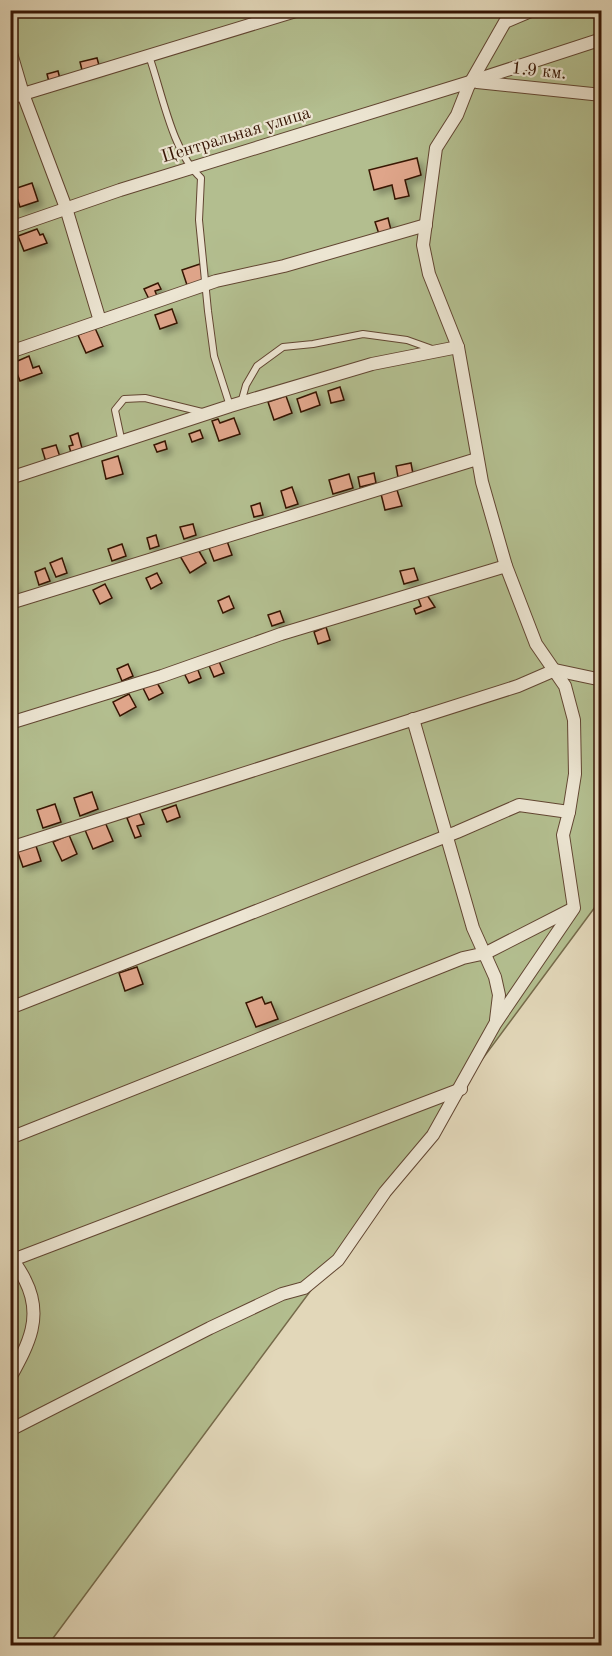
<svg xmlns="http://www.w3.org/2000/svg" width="612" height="1656" viewBox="0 0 612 1656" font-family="'Old Standard TT',serif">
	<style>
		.green { fill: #b3be8f; stroke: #756a4a; stroke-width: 1.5 }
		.building { fill: #dfa58a; stroke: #371605; stroke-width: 1.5; filter: url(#shadow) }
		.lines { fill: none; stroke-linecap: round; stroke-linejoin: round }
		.service-casing { stroke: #624632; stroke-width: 8 }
		.minor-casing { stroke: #624632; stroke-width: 14 }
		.service { stroke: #ece5d2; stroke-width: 6 }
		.minor { stroke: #ece5d2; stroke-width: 12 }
		.labels { text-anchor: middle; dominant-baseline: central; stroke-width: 4.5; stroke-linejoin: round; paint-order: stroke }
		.street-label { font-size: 18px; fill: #371605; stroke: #ece5d2 }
	</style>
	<defs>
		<filter id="shadow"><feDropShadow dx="4.5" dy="4.5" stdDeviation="3" flood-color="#0004"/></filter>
	</defs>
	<rect width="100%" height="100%" fill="#e2d7b9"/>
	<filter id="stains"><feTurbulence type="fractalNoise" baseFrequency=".00333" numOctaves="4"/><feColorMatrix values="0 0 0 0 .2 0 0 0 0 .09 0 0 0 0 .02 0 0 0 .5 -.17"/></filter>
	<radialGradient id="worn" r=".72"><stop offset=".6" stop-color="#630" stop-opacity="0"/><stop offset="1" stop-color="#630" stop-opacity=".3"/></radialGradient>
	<path class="green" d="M11 11H601V899L48 1645 11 1646Z"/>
	<g class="building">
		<path d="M97 58 100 69 83 74 80 62Z"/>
		<path d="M58 71 60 79 49 82 47 74Z"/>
		<path d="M417 158 421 175 405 180 409 196 395 199 392 185 374 190 369 170Z"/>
		<path d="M32 183 38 201 20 207 14 189Z"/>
		<path d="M388 218 391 230 379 234 375 222Z"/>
		<path d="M37 229 40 235 43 234 47 243 24 251 18 236Z"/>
		<path d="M200 264 206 281 188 288 182 270Z"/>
		<path d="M158 283 161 289 155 291 157 296 149 299 144 289Z"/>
		<path d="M172 309 177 323 160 329 155 315Z"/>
		<path d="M95 328 103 346 86 353 78 335Z"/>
		<path d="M29 356 33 368 39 366 42 373 20 381 13 363Z"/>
		<path d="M340 387 344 400 331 403 328 391Z"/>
		<path d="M316 392 320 405 301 412 297 399Z"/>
		<path d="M286 396 292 413 274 420 268 402Z"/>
		<path d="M234 418 240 434 219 441 212 421 218 419 220 423Z"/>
		<path d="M200 430 203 438 192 442 189 434Z"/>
		<path d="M78 433 83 452 72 456 69 446 73 445 70 436Z"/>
		<path d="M165 441 167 449 157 452 154 445Z"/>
		<path d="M56 445 60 457 46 462 42 449Z"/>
		<path d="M118 456 123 474 106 479 102 461Z"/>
		<path d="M411 463 413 474 398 477 396 466Z"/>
		<path d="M374 473 376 483 360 487 358 477Z"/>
		<path d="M349 474 353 488 333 494 329 480Z"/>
		<path d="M292 487 298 504 286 508 281 491Z"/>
		<path d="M397 490 402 506 385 510 381 494Z"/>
		<path d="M260 503 263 515 254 517 251 506Z"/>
		<path d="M193 524 196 535 184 539 180 527Z"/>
		<path d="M156 535 159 546 150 549 147 538Z"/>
		<path d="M227 541 232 555 214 561 209 548Z"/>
		<path d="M122 544 126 556 112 561 108 549Z"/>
		<path d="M196 546 206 563 190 573 180 556Z"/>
		<path d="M62 558 67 573 56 577 50 563Z"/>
		<path d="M45 568 50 581 39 585 35 572Z"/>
		<path d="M414 568 418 580 404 584 400 571Z"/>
		<path d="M157 573 162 583 151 589 146 578Z"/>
		<path d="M10 578 17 594 10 596Z"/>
		<path d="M105 584 112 598 100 604 93 590Z"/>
		<path d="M427 595 435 607 416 614 414 609 421 606 418 598Z"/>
		<path d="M229 596 234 608 223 613 218 601Z"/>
		<path d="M280 611 284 622 272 626 268 615Z"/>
		<path d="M326 627 330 640 318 644 314 632Z"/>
		<path d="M218 659 224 673 214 677 208 663Z"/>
		<path d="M128 664 133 676 122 681 117 669Z"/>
		<path d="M196 665 201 678 189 683 183 671Z"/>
		<path d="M156 681 163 693 149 700 143 688Z"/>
		<path d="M129 694 136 707 120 716 113 702Z"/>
		<path d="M92 792 98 809 80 816 74 798Z"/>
		<path d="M55 804 61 822 43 828 37 810Z"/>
		<path d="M176 805 180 817 167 822 162 810Z"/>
		<path d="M139 812 144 824 137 826 141 836 135 838 127 818Z"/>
		<path d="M105 822 113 841 93 849 85 830Z"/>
		<path d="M69 835 77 854 62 861 53 842Z"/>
		<path d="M35 843 41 861 23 867 17 850Z"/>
		<path d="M137 967 143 984 125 991 119 973Z"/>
		<path d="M262 997 265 1004 271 1002 278 1019 256 1027 246 1003Z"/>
	</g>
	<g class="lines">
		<defs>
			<g id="service">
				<path d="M149 56C162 92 172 152 201 178L199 220 208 311 214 356 230 406"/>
				<path d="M241 403 246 385 257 366 283 347 313 344 363 334 407 340 435 350"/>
				<path d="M122 443 115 410 124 399 145 398 202 412"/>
			</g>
			<g id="minor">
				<path d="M533 10 505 22 468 87 457 115 436 148 423 245 429 274 458 347 482 482 506 566 536 644 565 686 574 720 575 774 569 812"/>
				<path d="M10 50 23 94 66 208 100 321"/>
				<path d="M477 82 602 95"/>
				<path d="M10 98 299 10"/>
				<path d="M10 228 120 190 473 81 602 39"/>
				<path d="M10 352 216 281 284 266 426 225"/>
				<path d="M10 478 230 406 372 364 458 347"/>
				<path d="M10 603 477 459"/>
				<path d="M413 719 473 928 495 977 499 995 496 1020"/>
				<path d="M10 723 162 676 281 634 506 566"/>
				<path d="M10 848 518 686 555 670 602 680"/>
				<path d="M10 1008 457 832 519 805 569 812 563 835 574 908 495 1024 433 1135 385 1192 338 1260 304 1288 282 1294 210 1328 10 1430"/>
				<path d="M10 1138 463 958 486 953 572 909"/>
				<path d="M10 1255C15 1264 21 1271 25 1280 44 1317 28 1345 10 1378"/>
				<path d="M10 1261 461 1089"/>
			</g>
		</defs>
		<use href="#service" class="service-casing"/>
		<use href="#minor" class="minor-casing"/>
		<use href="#service" class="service"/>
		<use href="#minor" class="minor"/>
	</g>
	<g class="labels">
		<g class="street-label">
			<text transform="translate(539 71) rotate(6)">1.9 км.</text>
			<text transform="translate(236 135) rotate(-17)">Центральная улица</text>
		</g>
	</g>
	<rect width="612" height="1656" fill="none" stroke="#e2d7b9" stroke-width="36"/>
	<rect x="12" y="12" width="588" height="1632" fill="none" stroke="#371605" stroke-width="3"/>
	<rect x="18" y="18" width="576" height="1620" fill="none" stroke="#371605" stroke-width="1.5"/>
	<rect width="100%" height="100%" filter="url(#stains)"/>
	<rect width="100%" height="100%" fill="url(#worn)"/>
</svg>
